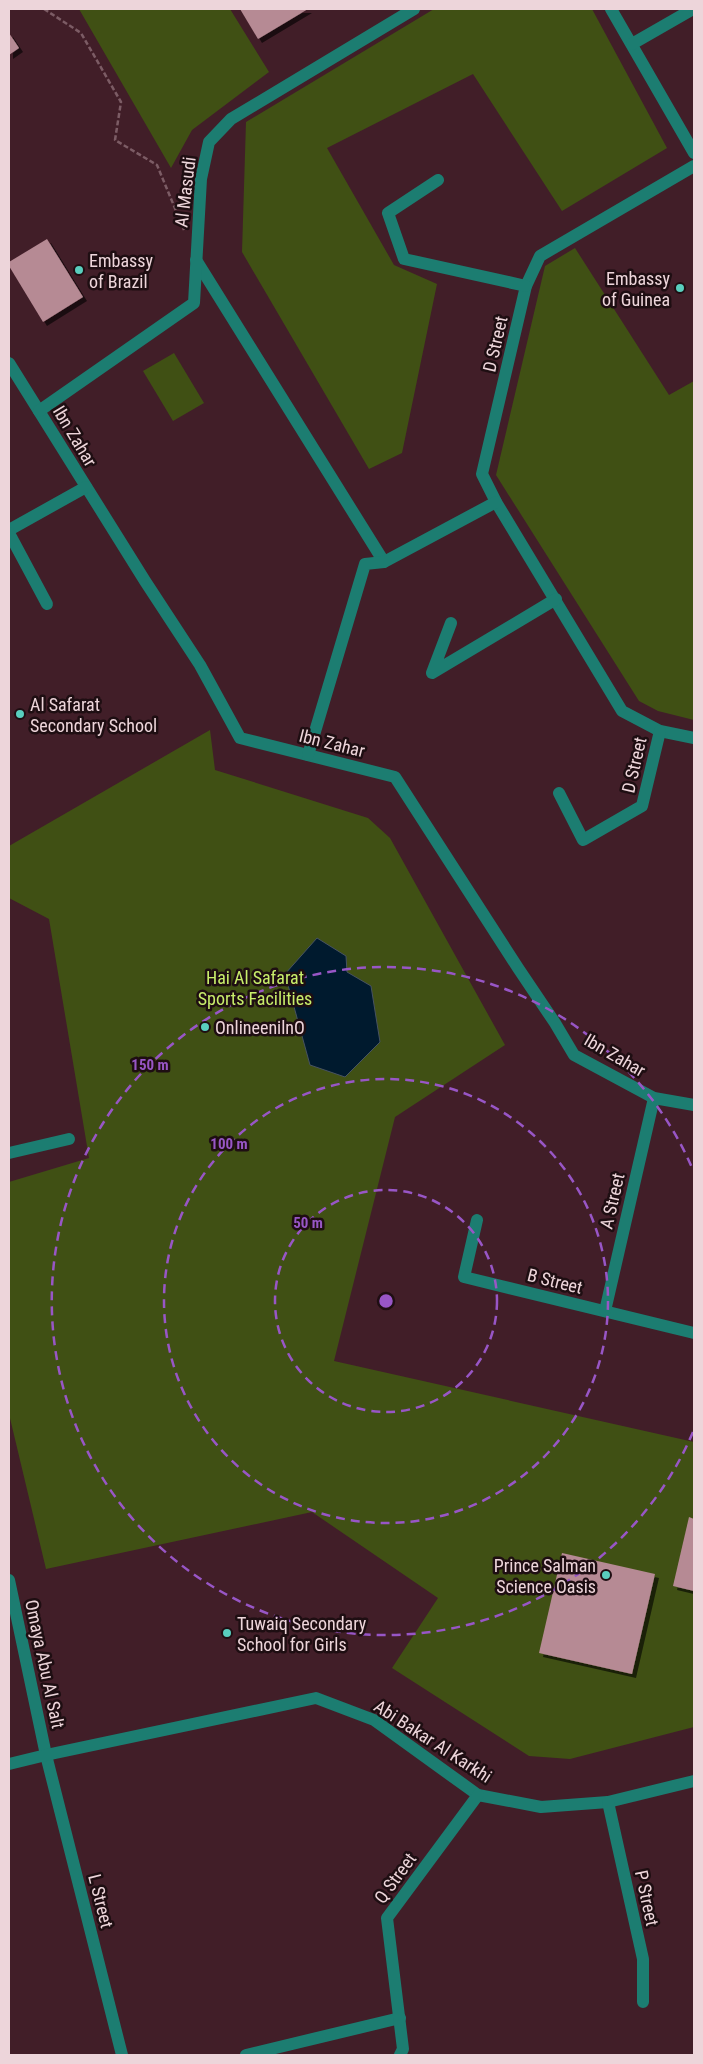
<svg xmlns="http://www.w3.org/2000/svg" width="703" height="2064" viewBox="0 0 703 2064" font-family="'Roboto Condensed',sans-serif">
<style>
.green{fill:#405014}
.water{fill:#001a2e;stroke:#475262}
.building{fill:#b68a94;filter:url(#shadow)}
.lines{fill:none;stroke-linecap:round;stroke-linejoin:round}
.path{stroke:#7c5c65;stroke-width:2.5;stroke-dasharray:5 2.5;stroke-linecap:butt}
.minor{stroke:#1c7d71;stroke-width:12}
.ring{fill:none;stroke:#9856c6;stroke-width:2.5;stroke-dasharray:9 6}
.poi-dot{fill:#59cebe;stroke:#1e0e12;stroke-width:2}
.labels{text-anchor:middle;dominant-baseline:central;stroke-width:5;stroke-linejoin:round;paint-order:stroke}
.street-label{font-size:18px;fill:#edd5da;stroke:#1e0e12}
.poi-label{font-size:18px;fill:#edd5da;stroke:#1e0e12;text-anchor:start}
.park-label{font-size:18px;fill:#c8ee6b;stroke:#1e0e12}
.centre{fill:#9856c6;stroke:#1e0e12;stroke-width:2.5}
.ring-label{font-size:15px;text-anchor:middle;font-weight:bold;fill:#9856c6;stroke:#1e0e12;stroke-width:5;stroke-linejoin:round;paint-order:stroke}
</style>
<defs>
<filter id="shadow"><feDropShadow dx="4" dy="4" stdDeviation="0" flood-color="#0009"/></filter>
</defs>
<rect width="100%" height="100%" fill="#411e28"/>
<!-- green -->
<g class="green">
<path d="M79,9H230L269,72L192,130L171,168Z"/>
<path d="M434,9H592L667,148L562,211L473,74L327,148L394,265L437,284L402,453L369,469L242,252L246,122Z"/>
<path d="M575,248L669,395L694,381V720L658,711L639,701L496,475L545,266Z"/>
<path d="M174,353L204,403L173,421L143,371Z"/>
<path d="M210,730L215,770L368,818L390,838L505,1045L395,1117L334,1361L694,1442V1727L570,1759L529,1756L392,1668L438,1598L312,1512L46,1569L9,1414V1182L89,1158L49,919L9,898V846Z"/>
</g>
<!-- water -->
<path class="water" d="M317,938L346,956L347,972L371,986L380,1042L345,1077L310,1065L285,974Z"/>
<!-- building -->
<g class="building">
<path d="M240,9H308L258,39Z"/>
<path d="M9,33L19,48L9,55Z"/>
<path d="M47,239L83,297L43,322L9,266V262Z"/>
<path d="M689,1517L694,1519V1591L673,1586Z"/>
<path d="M562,1553L655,1574L632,1674L539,1653Z"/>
</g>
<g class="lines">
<!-- path -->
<path class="path" d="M44,9L81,33L121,102L115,140L157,165L184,230"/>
<!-- minor -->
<g class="minor">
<path d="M611,9L694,153"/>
<path d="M632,44L693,9"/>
<path d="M694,166L540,256L526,286L482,474L496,502L622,711L660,731L694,738"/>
<path d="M438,180L388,213L404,259L526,286"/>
<path d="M196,260L384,562"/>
<path d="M9,363L145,581L200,665L240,738L395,777L518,968L555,1023L574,1055L654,1098L694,1105"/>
<path d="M39,411L194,303L201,179L209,142L231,119L414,9"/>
<path d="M9,530L86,487"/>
<path d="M9,533L47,604"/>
<path d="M451,623L432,673L556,599"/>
<path d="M308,755L365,564L384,562L496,502"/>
<path d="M559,793L583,840L642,806L660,731"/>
<path d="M9,1153L69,1139"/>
<path d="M477,1220L464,1277L694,1333"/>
<path d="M605,1311L654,1098"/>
<path d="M9,1580L46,1755L122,2055"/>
<path d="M9,1764L46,1755L316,1698L374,1720L478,1795L541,1807L608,1802L694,1781"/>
<path d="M608,1802L643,1959V2002"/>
<path d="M246,2055L400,2018"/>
<path d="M400,2055L403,2049L387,1918L478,1795"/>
</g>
</g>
<!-- distance rings -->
<g class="ring">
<circle cx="386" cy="1301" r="111"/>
<circle cx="386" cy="1301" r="222"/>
<path d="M693 1432A334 334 0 1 1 693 1170"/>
</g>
<!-- markers -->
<g class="poi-dot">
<circle cx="79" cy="270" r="5"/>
<circle cx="680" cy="288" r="5"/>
<circle cx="20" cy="714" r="5"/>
<circle cx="205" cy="1027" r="5"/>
<circle cx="606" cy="1575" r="5"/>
<circle cx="227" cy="1633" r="5"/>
</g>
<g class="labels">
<!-- street labels -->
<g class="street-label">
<text transform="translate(185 192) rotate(-83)">Al Masudi</text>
<text transform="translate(495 344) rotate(-77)">D Street</text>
<text transform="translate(75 436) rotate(59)">Ibn Zahar</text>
<text transform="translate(332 743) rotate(14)">Ibn Zahar</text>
<text transform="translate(634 765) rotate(-77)">D Street</text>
<text transform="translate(615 1055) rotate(30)">Ibn Zahar</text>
<text transform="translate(612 1201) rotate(-77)">A Street</text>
<text transform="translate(555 1281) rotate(14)">B Street</text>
<text transform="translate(45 1664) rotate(78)">Omaya Abu Al Salt</text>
<text transform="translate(433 1741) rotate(33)">Abi Bakar Al Karkhi</text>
<text transform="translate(395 1878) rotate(-54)">Q Street</text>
<text transform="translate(647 1898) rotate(78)">P Street</text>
<text transform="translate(101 1901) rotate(76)">L Street</text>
</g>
<!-- poi labels -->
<g class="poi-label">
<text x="89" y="260">Embassy<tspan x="89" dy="21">of Brazil</tspan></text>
<text x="670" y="278" text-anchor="end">Embassy<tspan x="670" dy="21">of Guinea</tspan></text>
<text x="30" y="704">Al Safarat<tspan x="30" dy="21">Secondary School</tspan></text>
<text x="215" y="1027">OnlineenilnO</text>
<text x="596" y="1565" text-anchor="end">Prince Salman<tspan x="596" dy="21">Science Oasis</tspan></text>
<text x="237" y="1623">Tuwaiq Secondary<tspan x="237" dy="21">School for Girls</tspan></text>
</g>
<!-- park labels -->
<g class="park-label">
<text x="255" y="977">Hai Al Safarat<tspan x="255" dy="21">Sports Facilities</tspan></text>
</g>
</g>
<circle cx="386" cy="1301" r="8" class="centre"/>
<g class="ring-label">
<text x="150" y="1070">150 m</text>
<text x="229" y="1149">100 m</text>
<text x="308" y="1228">50 m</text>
</g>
<!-- border -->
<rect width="703" height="2064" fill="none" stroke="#edd5da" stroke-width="20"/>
</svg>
